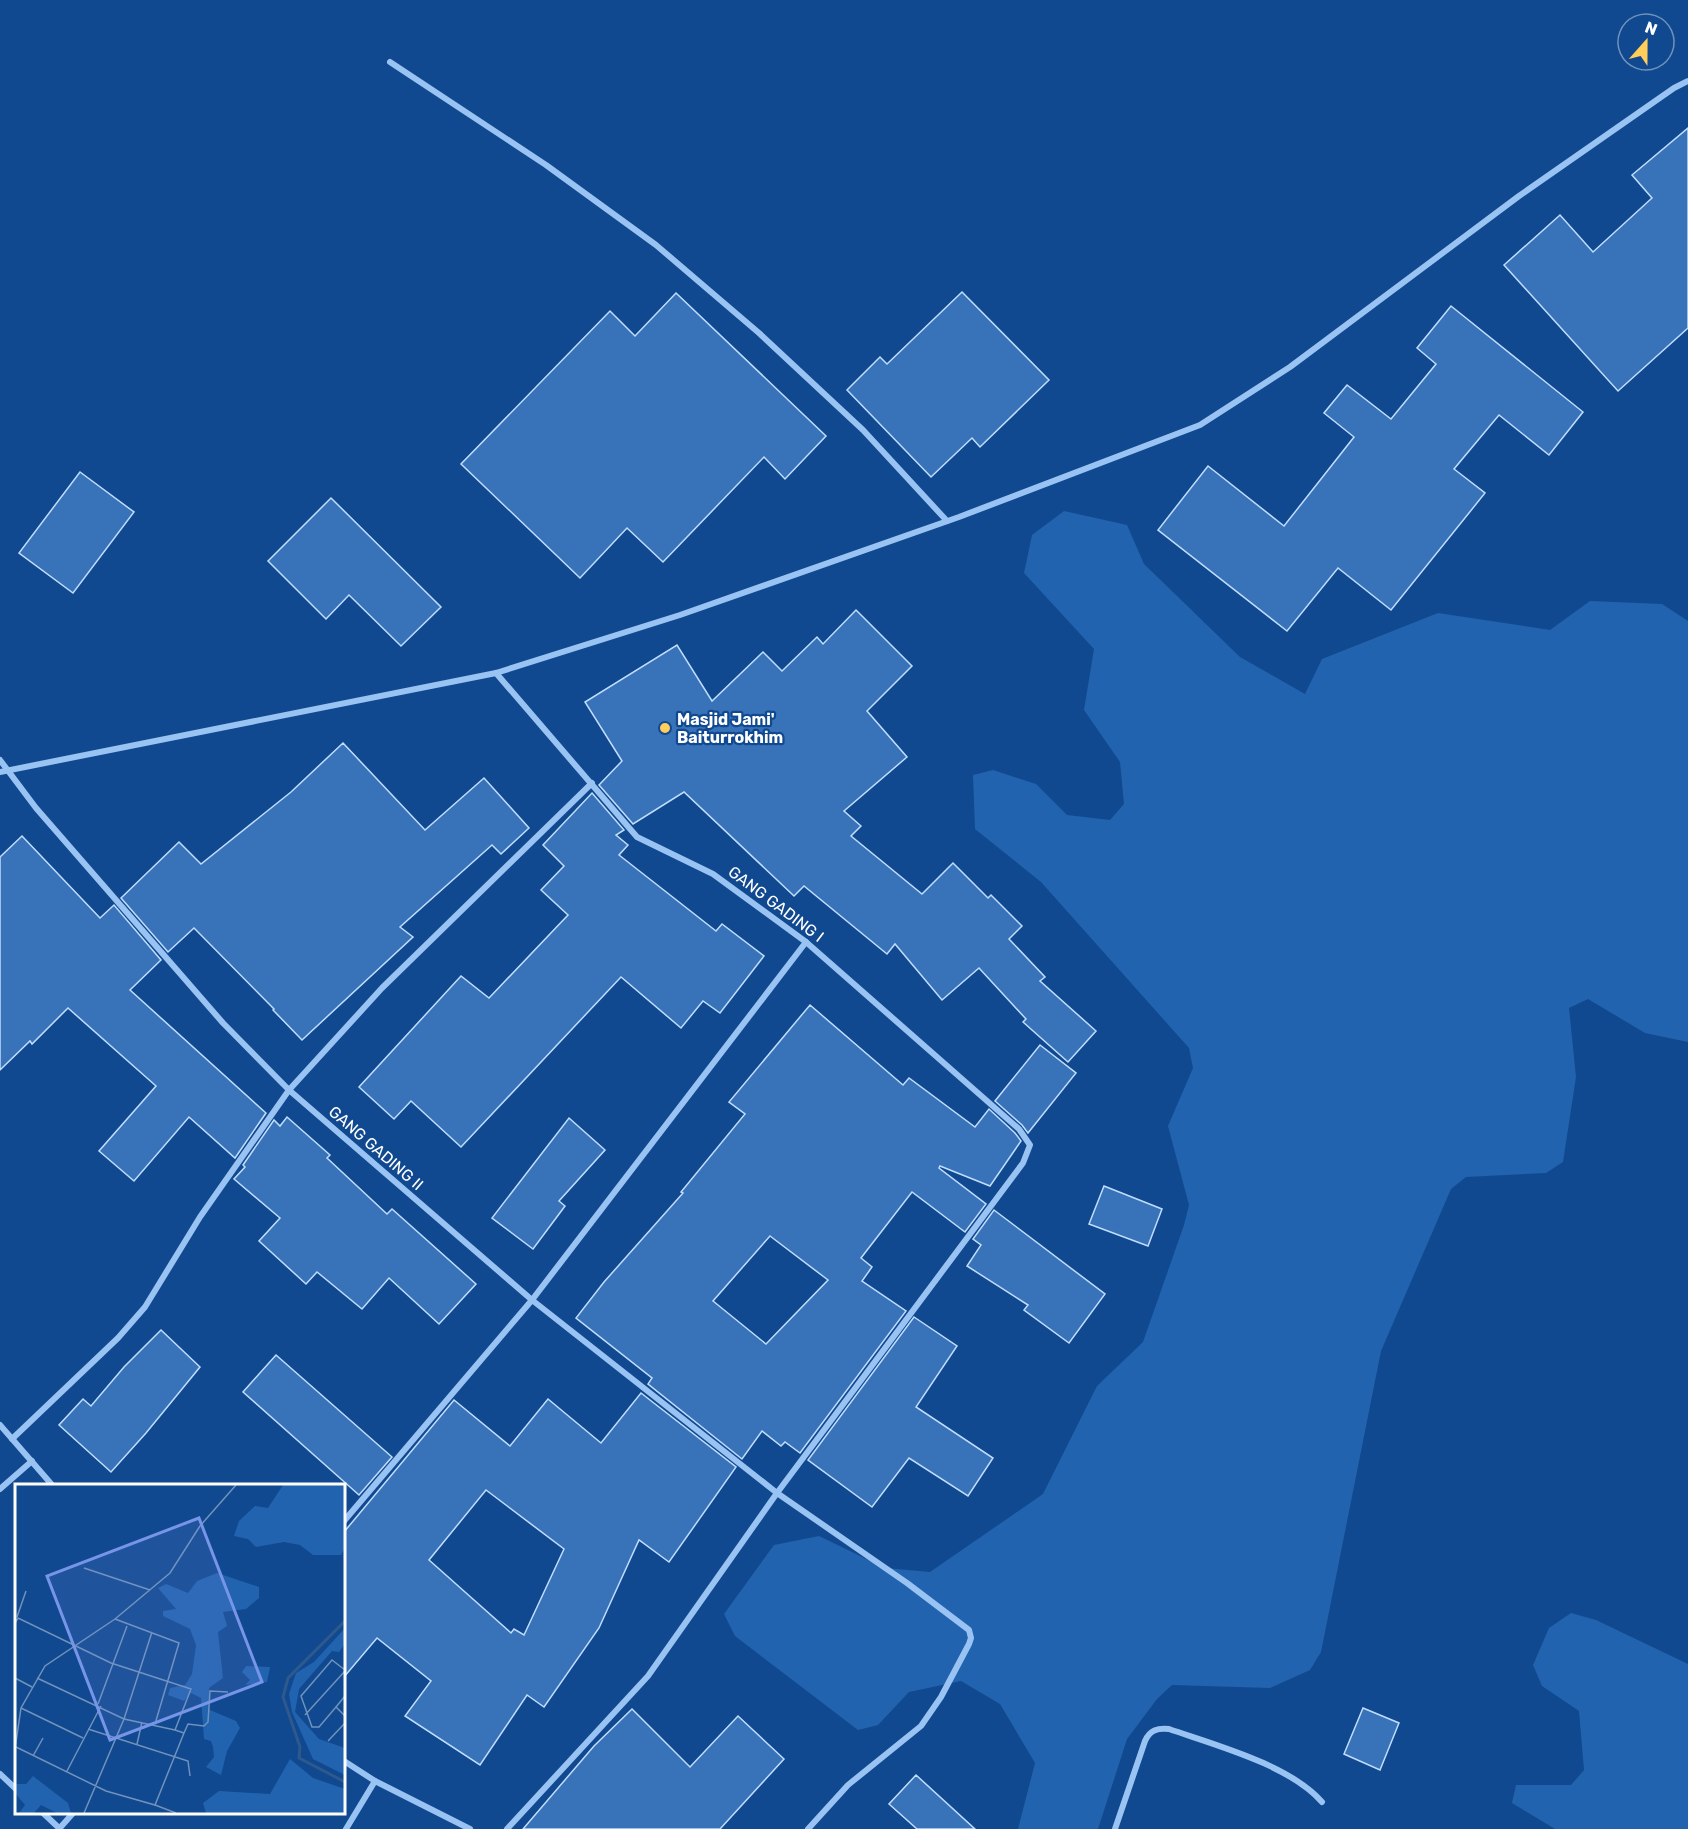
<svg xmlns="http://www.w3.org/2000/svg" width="1688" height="1829" viewBox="0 0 1688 1829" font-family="Rubik,sans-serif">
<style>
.green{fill:#2263af}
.building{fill:#3873b9;stroke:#c1ddfd;stroke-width:1.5;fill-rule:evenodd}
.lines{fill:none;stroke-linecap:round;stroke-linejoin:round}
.street{stroke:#99c3f3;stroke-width:6}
.poi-dot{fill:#ffce5b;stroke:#10498f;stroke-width:2}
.labels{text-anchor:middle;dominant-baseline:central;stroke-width:4.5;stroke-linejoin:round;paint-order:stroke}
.poi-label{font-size:16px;font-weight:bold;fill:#fff;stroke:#10498f;text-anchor:start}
.street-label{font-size:16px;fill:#fff;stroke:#10498f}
.inset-river{fill:none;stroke:#2e598d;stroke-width:3}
.inset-road{fill:none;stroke:#7092bc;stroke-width:1.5}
.view{fill:#7795e8;fill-opacity:0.15;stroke:#7795e8;stroke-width:3}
.inset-edge{fill:none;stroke:#fff;stroke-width:3}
</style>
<rect width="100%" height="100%" fill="#10498f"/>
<!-- green -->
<g class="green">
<path d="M1064,511L1127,525L1144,564L1240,657L1305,694L1322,659L1438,613L1550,630L1590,601L1662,604L1688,621V1042L1645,1033L1588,999L1569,1008L1576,1077L1563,1162L1546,1173L1466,1177L1451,1189L1381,1351L1321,1652L1310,1670L1270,1688L1172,1685L1157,1699L1127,1739L1098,1829H1018L1035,1763L1000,1704L961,1681L909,1692L878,1725L858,1730L735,1636L724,1614L774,1545L819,1536L885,1568L930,1572L1043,1494L1097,1386L1143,1342L1184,1225L1189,1205L1168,1126L1193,1068L1189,1048L1041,882L975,829L973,775L993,770L1036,784L1067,815L1110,820L1124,804L1120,762L1084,710L1094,649L1024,573L1032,535Z"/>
<path d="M1571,1613L1596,1620L1688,1664V1829H1555L1512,1803L1516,1785H1571L1584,1770L1579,1711L1542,1686L1533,1665L1549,1628Z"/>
</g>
<!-- building -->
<g class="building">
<path d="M1688,128V328L1618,391L1504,265L1560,215L1593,252L1652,198L1632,175Z"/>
<path d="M962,292L1049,380L980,447L972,438L931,477L847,390L880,357L887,364Z"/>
<path d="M676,293L826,436L785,479L764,457L663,562L627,528L580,578L461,464L610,311L635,336Z"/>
<path d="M1451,306L1583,412L1549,455L1499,415L1454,469L1485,493L1391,610L1338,568L1287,631L1158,530L1208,466L1284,526L1354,437L1324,413L1347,385L1391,419L1436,364L1417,348Z"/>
<path d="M80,472L134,512L73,593L19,553Z"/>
<path d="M331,498L441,607L401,646L349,595L326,619L268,561Z"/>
<path d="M856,610L912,666L867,711L907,757L844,811L861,826L851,836L922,894L953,863L988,898L991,895L1022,926L1009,939L1045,977L1040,981L1096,1031L1068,1062L1023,1022L1026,1019L979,968L942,1000L895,944L887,954L804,886L794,896L684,792L633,824L599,785L622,761L585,702L677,645L712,701L763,652L782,671L817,637L823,644Z"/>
<path d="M343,743L425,830L484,778L529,828L501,854L492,845L400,927L413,937L302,1040L273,1010L274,1009L194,928L168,952L121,898L179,842L201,864L291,792Z"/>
<path d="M592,793L624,830L616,835L628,845L619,855L716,931L722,924L764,956L720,1013L703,1001L681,1028L621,977L461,1147L411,1101L394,1119L359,1087L461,976L489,998L568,915L541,890L564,866L543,845Z"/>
<path d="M22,836L100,918L114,905L161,960L130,990L266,1113L235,1158L189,1117L134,1181L99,1151L156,1086L68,1008L32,1044L30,1041L0,1070V857Z"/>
<path d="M810,1005L903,1085L909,1078L975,1127L989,1109L1015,1133L1021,1141L990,1186L940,1166L939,1168L986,1204L965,1232L912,1192L861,1258L872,1267L862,1281L906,1311L800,1453L785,1442L781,1446L762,1431L742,1459L648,1384L652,1378L576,1318L604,1282L683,1193L681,1192L745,1114L729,1102ZM770,1236L828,1280L766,1344L713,1301Z"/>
<path d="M1040,1045L1076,1073L1028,1133L1022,1125L995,1101Z"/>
<path d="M287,1117L330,1155L327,1158L387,1214L392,1209L476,1284L439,1324L389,1278L362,1309L317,1272L306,1284L259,1241L280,1218L234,1179L245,1167L243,1165L274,1120L280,1126Z"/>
<path d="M569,1118L605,1150L559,1201L565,1206L533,1249L492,1218Z"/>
<path d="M1104,1186L1162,1209L1148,1246L1089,1224Z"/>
<path d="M994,1210L1105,1294L1069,1343L1024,1310L1028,1305L967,1266L981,1245L973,1239Z"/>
<path d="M914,1317L957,1346L916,1407L993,1458L968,1496L909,1458L872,1507L808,1460Z"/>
<path d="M161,1330L200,1367L146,1433L111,1472L59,1425L83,1399L91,1406L124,1367Z"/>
<path d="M276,1355L392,1457L359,1495L243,1392Z"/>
<path d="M641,1393L736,1467L669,1562L639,1540L599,1628L544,1707L527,1695L480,1765L405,1716L431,1681L377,1638L344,1677V1532L454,1400L510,1446L548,1399L601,1443ZM486,1490L564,1549L524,1635L514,1629L511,1633L429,1560Z"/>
<path d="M1363,1708L1399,1723L1380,1770L1344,1754Z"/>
<path d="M632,1709L690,1767L738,1716L784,1759L720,1829H523L594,1746Z"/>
<path d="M916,1775L975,1829H917L889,1804Z"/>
</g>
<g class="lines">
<!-- street -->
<g class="street">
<path d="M390,62L546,165L656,245L759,333L863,430L947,521"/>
<path d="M496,673L637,837L713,874L806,942L1019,1129L1030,1145L1023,1163L777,1493L648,1676L507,1829"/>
<path d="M0,760L36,808L223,1023L289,1090L532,1300L777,1493L907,1583L969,1630L971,1638L969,1644L941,1697L921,1726L848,1785L808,1829"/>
<path d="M0,772L496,673L680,615L959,517L1200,425L1290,367L1519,196L1674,88L1688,81"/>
<path d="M0,1425L53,1486"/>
<path d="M12,1439L118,1338L145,1307L200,1217L289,1090L382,988L592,783"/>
<path d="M0,1489L32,1461"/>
<path d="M344,1521L532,1300L806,942"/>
<path d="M344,1761L375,1781L470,1829"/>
<path d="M0,1774L16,1789"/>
<path d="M42,1812L60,1829"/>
<path d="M59,1829L74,1812"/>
<path d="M346,1829L375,1781"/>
<path d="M1115,1829L1145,1741C1150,1730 1157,1728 1169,1729C1215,1745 1290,1765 1322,1802"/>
</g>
</g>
<!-- markers -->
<circle class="poi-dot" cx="665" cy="728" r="6"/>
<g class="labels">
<!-- poi labels -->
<g class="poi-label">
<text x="677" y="719">Masjid Jami'<tspan x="677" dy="18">Baiturrokhim</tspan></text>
</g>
<!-- street labels -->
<g class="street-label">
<text transform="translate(776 904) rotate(37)">GANG GADING I</text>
<text transform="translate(376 1148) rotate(41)">GANG GADING II</text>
</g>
</g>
<!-- overview -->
<g transform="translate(15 1484)">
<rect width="330" height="330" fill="#10498f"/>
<path d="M268,1H330V64L326,71H298L285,61L269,58L241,63L233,55L219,52L224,37L240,22L253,24ZM202,89L244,103V114L231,125L208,128L212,142L203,148L208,194L194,204L195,226L221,237L225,244L212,267L206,291L191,283L199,273L198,263L196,257L189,255L186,214L176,209L169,217L153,211L155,204L170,201L177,190L181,161L175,145L148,132V127L161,125L143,104L151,100L173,109L182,97ZM330,144V160L324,168L317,167L284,205L280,228L304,255L330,264V291L298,275L277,228L274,210L281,189L299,178ZM231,182L255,183L252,198L230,201L235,196L227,188ZM275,275L298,294L330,305V329H191L188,319L204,307L255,310ZM18,292L53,319L56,329H42L26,321L19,329H4L10,321L0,309V300H11Z" fill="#2263af"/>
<path class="inset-river" d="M330,137L273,194L268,213L285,263L284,274L330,298"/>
<path class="inset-road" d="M69,84L135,106M2,133L11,107M100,135L164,159L140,240M0,139L3,134L96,179L176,205L160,246L169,249L140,321L91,307L1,263M0,194L17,203M22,194L109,235L160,246M330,212L321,223L330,232M83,220L112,142M321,223L304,243H297L286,212L317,176L330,186M6,224L68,254M290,231L330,187M73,245L173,277L175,292M169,249L173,240L189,242L193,238L195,207L213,208M313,257L330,239M122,260L127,238M0,265L6,224L30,182L100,135L155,89L185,42L221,1M18,272L28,254M52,287L86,222M140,321L161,329M69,329L109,235L137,148"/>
<path class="view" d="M184,34L247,198L95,256L32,92Z"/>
<rect width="330" height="330" class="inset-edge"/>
</g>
<!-- north arrow -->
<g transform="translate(1646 42) rotate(21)"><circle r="28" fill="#10498f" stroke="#7092bc" stroke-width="1.5"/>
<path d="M0-4.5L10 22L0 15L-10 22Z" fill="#ffce5b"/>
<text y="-9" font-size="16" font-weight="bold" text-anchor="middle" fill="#ffffff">N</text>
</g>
</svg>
